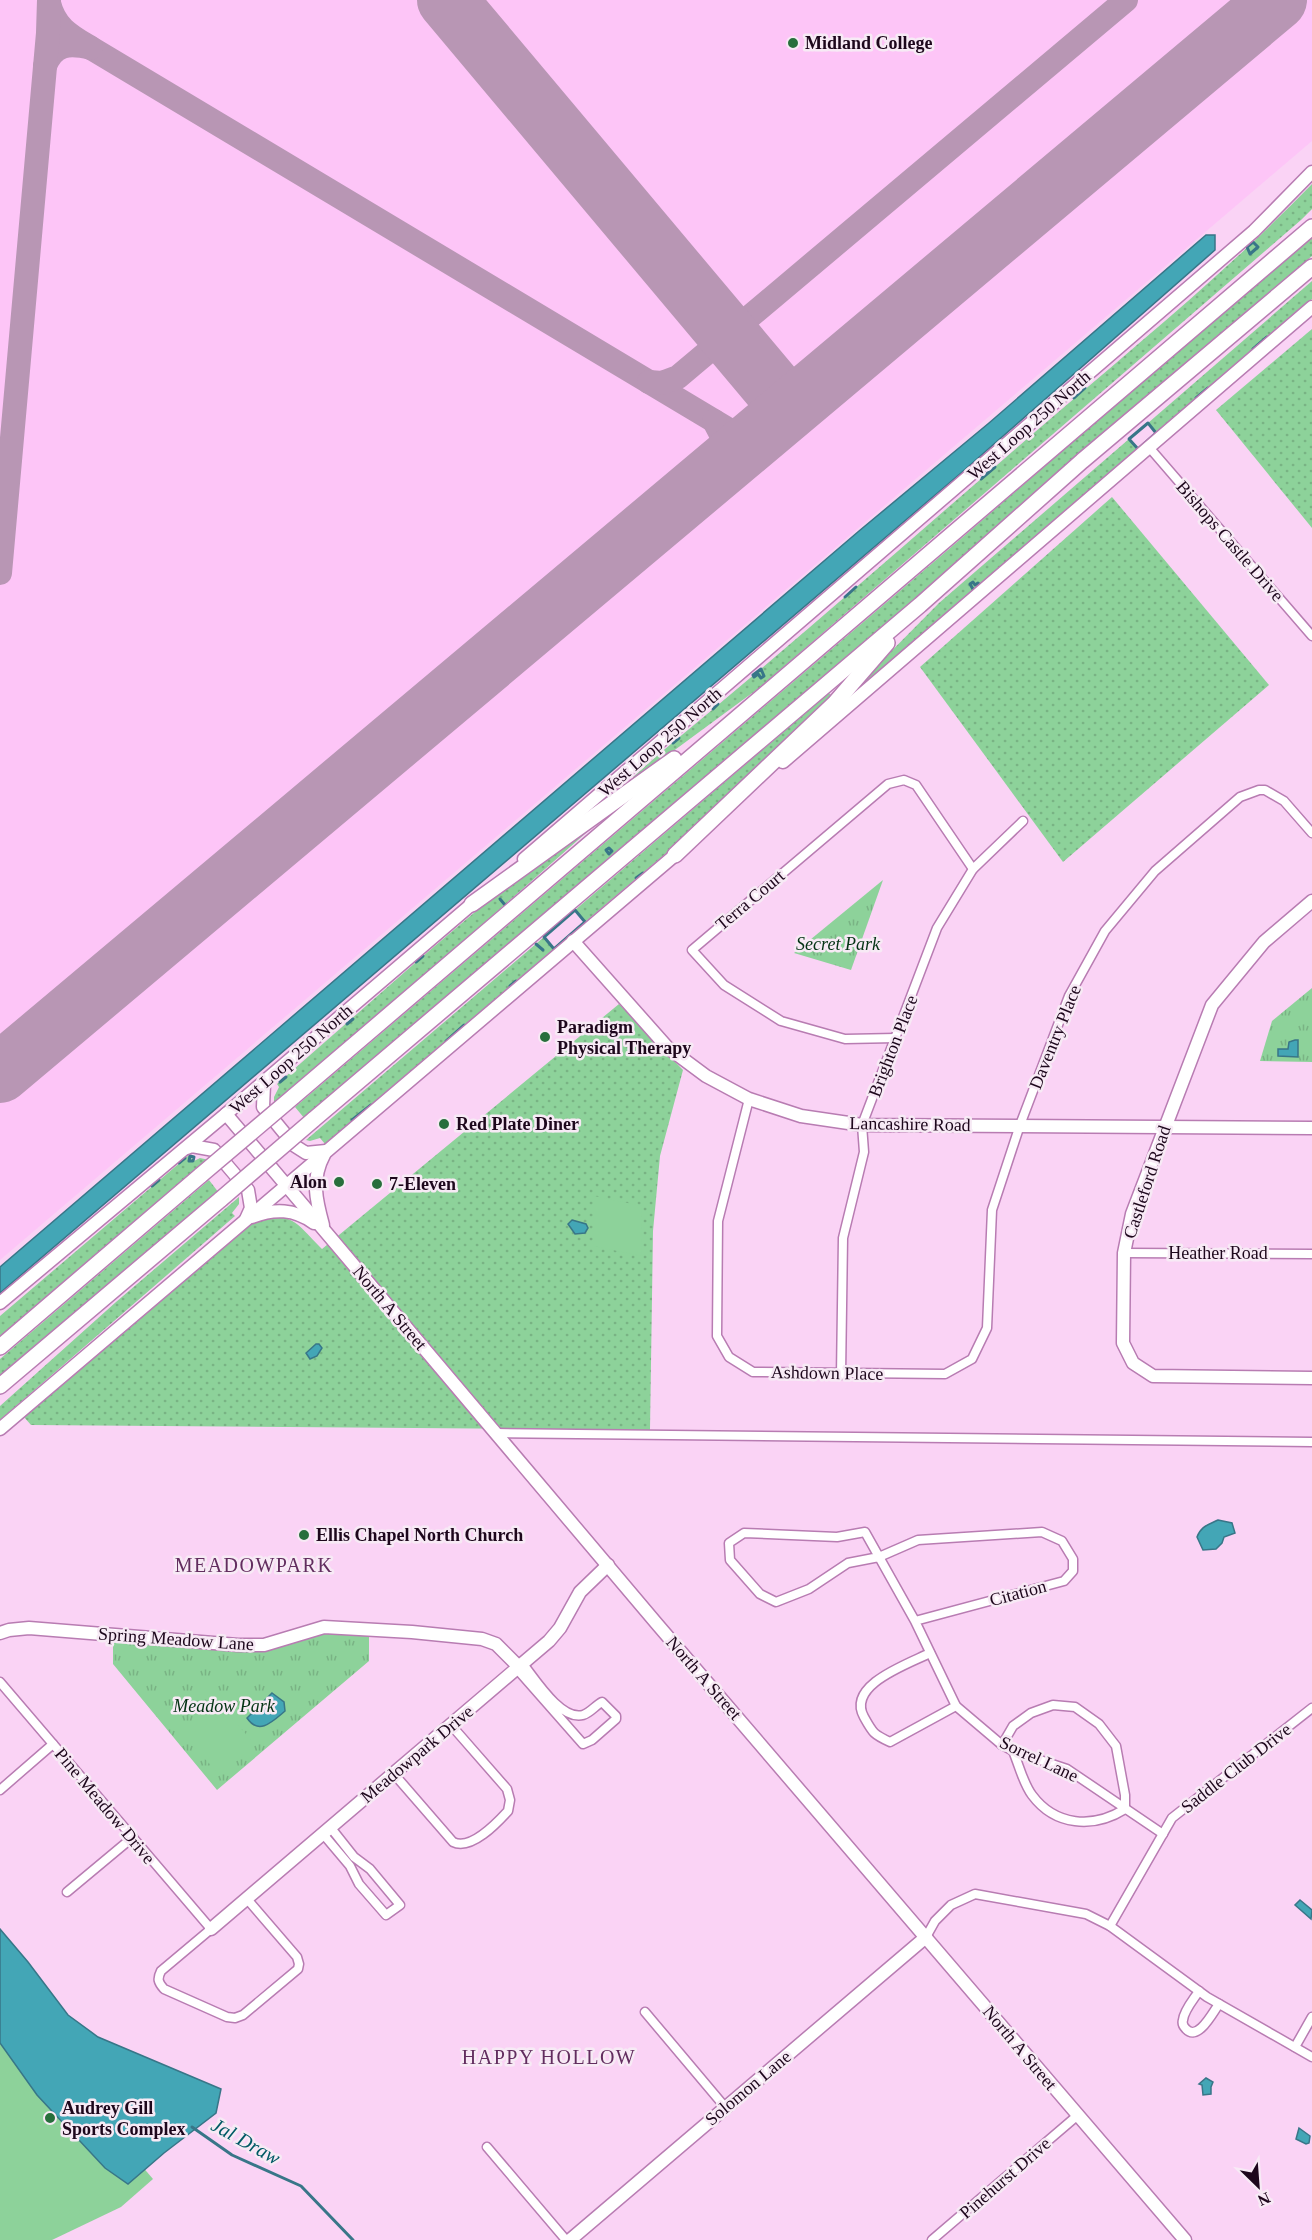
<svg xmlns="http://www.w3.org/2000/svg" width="1312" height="2240" viewBox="0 0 1312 2240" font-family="'Times New Roman',serif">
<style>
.built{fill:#fdc5f7}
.grass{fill:url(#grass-dots)}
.park{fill:url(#park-tufts)}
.pitch{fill:#8dd29a}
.water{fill:#43a6b6;stroke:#387688;stroke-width:1.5}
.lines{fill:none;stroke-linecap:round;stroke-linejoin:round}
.stream{stroke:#387688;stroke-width:3}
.taxiway{stroke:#b896b4;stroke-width:24}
.runway{stroke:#b896b4;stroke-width:60}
.street-casing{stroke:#b87cb2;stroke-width:11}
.secondary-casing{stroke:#b87cb2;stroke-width:15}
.highway-casing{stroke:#b87cb2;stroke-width:18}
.street{stroke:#fff;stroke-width:8}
.secondary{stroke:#fff;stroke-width:12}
.highway{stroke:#fff;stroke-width:15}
.highway-bridge-casing{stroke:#b87cb2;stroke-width:18;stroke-linecap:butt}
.highway-bridge{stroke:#fff;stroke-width:15}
.poi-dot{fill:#276f3c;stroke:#f7eaf5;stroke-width:2}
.labels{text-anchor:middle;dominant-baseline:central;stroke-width:5;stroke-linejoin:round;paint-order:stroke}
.poi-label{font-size:18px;font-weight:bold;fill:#1d071c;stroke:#f7eaf5;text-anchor:start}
.street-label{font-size:18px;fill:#1d071c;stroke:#f7eaf5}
.park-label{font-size:18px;font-style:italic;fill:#043314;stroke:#f7eaf5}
.neighbourhood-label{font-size:20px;letter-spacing:1.5px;fill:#622d5f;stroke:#f7eaf5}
.water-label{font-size:20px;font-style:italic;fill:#005a65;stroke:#f7eaf5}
</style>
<defs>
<pattern id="grass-dots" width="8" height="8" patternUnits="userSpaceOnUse" patternTransform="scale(1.5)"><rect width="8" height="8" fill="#8dd29a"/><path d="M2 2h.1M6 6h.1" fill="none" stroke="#79b384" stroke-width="1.8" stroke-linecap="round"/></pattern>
<pattern id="park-tufts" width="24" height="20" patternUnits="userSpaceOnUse" patternTransform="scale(1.5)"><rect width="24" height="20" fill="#8dd29a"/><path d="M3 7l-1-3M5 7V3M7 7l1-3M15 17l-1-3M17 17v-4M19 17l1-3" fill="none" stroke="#79b384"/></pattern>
</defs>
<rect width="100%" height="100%" fill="#fad3f5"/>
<!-- built -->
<path class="built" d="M0,0H1312V141L0,1260Z"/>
<!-- grass -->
<g class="grass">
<path d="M1312,184V209L1301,220L759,688L634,780L633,777L659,754C787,649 910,540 1035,432C1129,351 1226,273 1312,184Z"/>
<path d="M1312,235V256L827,676L305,1119L295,1107L949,549Z"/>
<path d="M1312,281V299L1156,433L1148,423Z"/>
<path d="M1312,329V528L1216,410Z"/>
<path d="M1129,439L1138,449L849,698L847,696L939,603Z"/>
<path d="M1112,497L1269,685L1063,862L920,667Z"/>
<path d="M829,693L833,697L710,816L585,922L575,910Z"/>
<path d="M595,825L381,1014L274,1104V1097L279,1087L277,1084L423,956L508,884Z"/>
<path d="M544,937L554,949L325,1144L320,1138L310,1141L306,1140Z"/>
<path d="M619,1004L683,1070L660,1156L653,1231L650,1430L31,1425L24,1417L254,1222C293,1209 297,1225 322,1249Z"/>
<path d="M189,1155L194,1161L200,1158L209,1160L0,1339V1316Z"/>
<path d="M209,1180L219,1193L0,1380V1359Z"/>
<path d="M239,1197V1204L232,1213L235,1216L0,1420V1406L116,1302Z"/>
</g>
<!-- park -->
<g class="park">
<path d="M883,880L851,970L794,953Z"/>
<path d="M1312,988V1062L1260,1061L1272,1021Z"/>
<path d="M324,1627L369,1636V1661L217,1790L113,1664V1635L259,1650Z"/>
</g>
<!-- pitch -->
<g class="pitch">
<path d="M594,1196L642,1206L641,1256L594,1246Z"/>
<path d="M221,1705L251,1740L216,1771L184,1736Z"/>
<path d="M0,2000L153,2179L121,2207L52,2240H0Z"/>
</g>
<!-- water -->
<g class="water">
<path d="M1206,235H1215V250L961,473L0,1293V1267L859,531L989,423Z"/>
<path d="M1295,1040H1298V1057L1278,1056V1049H1288L1289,1042Z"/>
<path d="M572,1220L586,1224L588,1228L585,1233L575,1234L568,1224Z"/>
<path d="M316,1344H319L322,1348L317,1356L310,1359L306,1353Z"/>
<path d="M1218,1520L1232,1523L1235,1533L1224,1537L1222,1543L1216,1549L1203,1550L1197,1537C1201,1526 1208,1525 1218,1520Z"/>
<path d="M272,1693L284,1702L285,1711C273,1721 259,1736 247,1718Z"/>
<path d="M1300,1900L1312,1910L1311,1919L1295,1905Z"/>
<path d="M0,1929L28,1962L68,2015L98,2037L221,2089L216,2113L164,2153L128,2184L105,2168L37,2095L0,2043Z"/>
<path d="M1206,2078L1213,2082L1211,2087V2094L1203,2095L1202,2085L1199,2084Z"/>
<path d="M1299,2128L1310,2136L1309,2143L1306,2144L1296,2139Z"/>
</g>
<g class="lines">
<!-- stream -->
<g class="stream">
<path d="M1253,242L1258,247L1250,254L1247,247Z"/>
<path d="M1253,349L1267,337"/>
<path d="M1074,398L1085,388"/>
<path d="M1196,398L1208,388"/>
<path d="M1148,423L1156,433L1138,449L1129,439Z"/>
<path d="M981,479L995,467"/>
<path d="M973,582L975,585L978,583L980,585L974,591L970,584Z"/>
<path d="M845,597L856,587"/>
<path d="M761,669L764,676L761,678L758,674L754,677L753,675Z"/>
<path d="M713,709L718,704"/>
<path d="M673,743L679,738"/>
<path d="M609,848L612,851L609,854L606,850Z"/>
<path d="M636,878L643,873"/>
<path d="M500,899L505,905"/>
<path d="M575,910L585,922L554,949L544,937Z"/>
<path d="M536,944L543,950"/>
<path d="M416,962L423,956"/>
<path d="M510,986L516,981"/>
<path d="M347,1024L353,1019"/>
<path d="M446,1041L464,1025"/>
<path d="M280,1082L286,1077"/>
<path d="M352,1120L371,1105"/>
<path d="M190,1156L194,1157L193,1161H189Z"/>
<path d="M179,1163L185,1158"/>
<path d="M152,1186L159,1180"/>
<path d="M192,2127L232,2155L301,2186L353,2240"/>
</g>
<!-- taxiway -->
<g class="taxiway">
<path d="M91,48L731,431L749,435L767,428"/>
<path d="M45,66C54,43 70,43 91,48C71,36 55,28 49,3"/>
<path d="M709,351L715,336L712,315"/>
<path d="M649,382L662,383L678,377L1126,0"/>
<path d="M714,421L726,444L721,467"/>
<path d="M768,428C778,416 780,402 772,387"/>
<path d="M0,573L48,33L49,0"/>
</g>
<!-- runway -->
<g class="runway">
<path d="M447,0L772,387"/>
<path d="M0,1073L1277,0"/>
</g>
<!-- street casing -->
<g class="street-casing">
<g id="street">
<path d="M1148,446L1312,636"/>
<path d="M896,1038L845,1039L781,1021L724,985L692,950L888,784L904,780L916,785L973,869"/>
<path d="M749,1099L718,1221L717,1336L729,1357L753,1372L945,1374L972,1359L987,1328L992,1210L1020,1125L1069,996L1105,931L1155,871L1240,797L1259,790H1265L1284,801L1312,833"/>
<path d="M1124,1253L1312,1254"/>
<path d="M841,1375L843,1238L864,1152L862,1125L937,928L973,869L1023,821"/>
<path d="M496,1433L1312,1442"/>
<path d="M915,1621L1064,1581L1073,1571V1559L1062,1541L1042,1532L918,1540L879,1557L848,1563L809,1589L776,1602L760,1594L730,1560L729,1543L744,1533L837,1537L865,1532L915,1621L956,1706L1002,1745L1013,1751L1067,1769L1163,1834"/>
<path d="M930,1653C908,1664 846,1685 864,1717C873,1733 873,1734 890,1742L956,1706"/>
<path d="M517,1669L583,1744L592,1740L616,1719V1716L602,1702C596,1705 590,1713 583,1715C561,1721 535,1679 523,1664"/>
<path d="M0,1682L211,1929L161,1971C157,1979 158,1982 164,1989L227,2017L235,2018L243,2015L298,1969L299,1964L297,1957L247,1899"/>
<path d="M1002,1745L1013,1726L1031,1713L1053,1705L1075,1707L1099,1724L1116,1746L1125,1795V1809"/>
<path d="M1013,1751C1019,1765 1023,1783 1032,1795C1055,1826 1093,1829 1125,1809"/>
<path d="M394,1774L453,1842C471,1851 497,1823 508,1811L510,1800L507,1789L451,1725"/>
<path d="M0,1790L53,1744"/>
<path d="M323,1834L350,1866L359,1884L386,1915L400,1905L370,1869L354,1857L331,1828"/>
<path d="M67,1892L133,1837"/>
<path d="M1110,1926L1172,1818L1312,1708"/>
<path d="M926,1937L935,1921L951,1905L975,1894L1086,1914L1110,1926L1207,1997L1312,2057"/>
<path d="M1199,1991C1194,1999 1184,2010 1183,2020C1182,2023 1183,2026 1186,2029C1198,2042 1213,2012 1219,2004"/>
<path d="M645,2012L725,2107"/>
<path d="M1295,2047L1312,2017"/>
<path d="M487,2147L566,2240"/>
<path d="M932,2240L1078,2115"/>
</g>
</g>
<!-- secondary casing -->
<g class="secondary-casing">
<g id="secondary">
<path d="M783,762L1312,307"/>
<path d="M524,859L1254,231L1312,172"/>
<path d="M1312,901L1264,942L1212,1005L1132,1214L1124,1253L1123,1343L1133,1363L1153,1376L1312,1378"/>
<path d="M573,941L667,1047L706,1076L749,1099L801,1116L862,1125L1312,1128"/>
<path d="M267,1080L264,1084L263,1107L295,1146L306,1153L326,1151"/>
<path d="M226,1114L657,1624L1185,2240"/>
<path d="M187,1148L192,1146L214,1150L248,1190L251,1208L246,1219"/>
<path d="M252,1217C275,1208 294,1209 314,1223"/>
<path d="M323,1225C316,1200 311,1179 324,1155"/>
<path d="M0,1303L226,1114L479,898"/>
<path d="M0,1429L681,850"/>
<path d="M0,1633L9,1630L29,1628L238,1645H264L324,1627L412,1632L482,1639L496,1644L519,1667"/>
<path d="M211,1929L549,1641L560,1628L580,1592L608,1565"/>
<path d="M570,2240L926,1937"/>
</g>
</g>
<!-- highway casing -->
<g class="highway-casing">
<g id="highway">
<path d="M675,855L835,703L887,643"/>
<path d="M472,904L674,759"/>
<path d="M293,1097L1312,227"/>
<path d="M313,1120L920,605L1082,461L1312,267"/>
<path d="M0,1347L201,1175"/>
<path d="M0,1386L221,1199"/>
</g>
</g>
<!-- street -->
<use href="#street" class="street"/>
<!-- secondary -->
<use href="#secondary" class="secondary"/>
<!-- highway -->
<use href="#highway" class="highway"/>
<!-- highway-bridge casing -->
<g class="highway-bridge-casing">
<g id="highway-bridge">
<path d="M201,1175L293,1097"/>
<path d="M221,1199L313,1120"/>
</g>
</g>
<!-- highway-bridge -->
<use href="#highway-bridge" class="highway-bridge"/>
</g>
<!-- markers -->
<g class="poi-dot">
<circle cx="793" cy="43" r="6"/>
<circle cx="545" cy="1037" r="6"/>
<circle cx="444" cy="1124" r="6"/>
<circle cx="339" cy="1182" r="6"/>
<circle cx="377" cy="1184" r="6"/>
<circle cx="304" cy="1535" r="6"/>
<circle cx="50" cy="2118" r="6"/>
</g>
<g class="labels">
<!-- poi labels -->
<g class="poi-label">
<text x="805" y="43">Midland College</text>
<text x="557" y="1027">Paradigm<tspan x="557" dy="21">Physical Therapy</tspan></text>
<text x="456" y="1124">Red Plate Diner</text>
<text x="327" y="1182" text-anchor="end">Alon</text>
<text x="389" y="1184">7-Eleven</text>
<text x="316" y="1535">Ellis Chapel North Church</text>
<text x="62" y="2108">Audrey Gill<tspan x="62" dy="21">Sports Complex</tspan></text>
</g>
<!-- street labels -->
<g class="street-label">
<text transform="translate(1029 425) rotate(-41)">West Loop 250 North</text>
<text transform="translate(1230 541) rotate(49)">Bishops Castle Drive</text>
<text transform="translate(660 742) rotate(-41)">West Loop 250 North</text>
<text transform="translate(750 900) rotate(-40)">Terra Court</text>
<text transform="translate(1055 1037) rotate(-68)">Daventry Place</text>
<text transform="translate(893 1046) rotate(-69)">Brighton Place</text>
<text transform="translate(291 1059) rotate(-41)">West Loop 250 North</text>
<text transform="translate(910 1124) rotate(1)">Lancashire Road</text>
<text transform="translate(1147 1182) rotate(-72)">Castleford Road</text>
<text x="1218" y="1253">Heather Road</text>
<text transform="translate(390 1308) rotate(50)">North A Street</text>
<text transform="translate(827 1373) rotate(1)">Ashdown Place</text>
<text transform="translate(1018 1593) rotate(-15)">Citation</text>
<text transform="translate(176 1639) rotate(4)">Spring Meadow Lane</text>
<text transform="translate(704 1678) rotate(49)">North A Street</text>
<text transform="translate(417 1754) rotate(-40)">Meadowpark Drive</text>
<text transform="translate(1039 1759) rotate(25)">Sorrel Lane</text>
<text transform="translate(1236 1768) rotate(-38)">Saddle Club Drive</text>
<text transform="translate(105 1806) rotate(50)">Pine Meadow Drive</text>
<text transform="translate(1020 2048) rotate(50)">North A Street</text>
<text transform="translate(748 2088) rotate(-40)">Solomon Lane</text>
<text transform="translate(1005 2178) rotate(-41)">Pinehurst Drive</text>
</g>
<!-- park labels -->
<g class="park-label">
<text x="838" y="944">Secret Park</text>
<text x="224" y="1706">Meadow Park</text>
</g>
<!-- neighbourhood labels -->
<g class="neighbourhood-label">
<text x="254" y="1565">MEADOWPARK</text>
<text x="549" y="2057">HAPPY HOLLOW</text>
</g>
<!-- water labels -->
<g class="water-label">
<text transform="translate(246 2141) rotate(29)">Jal Draw</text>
</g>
</g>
<!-- north arrow -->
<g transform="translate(1258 2186) rotate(155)" stroke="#f7eaf5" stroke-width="4.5" paint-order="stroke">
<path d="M0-4.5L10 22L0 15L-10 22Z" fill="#1d071c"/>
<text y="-9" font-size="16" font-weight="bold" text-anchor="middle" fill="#1d071c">N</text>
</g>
</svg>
